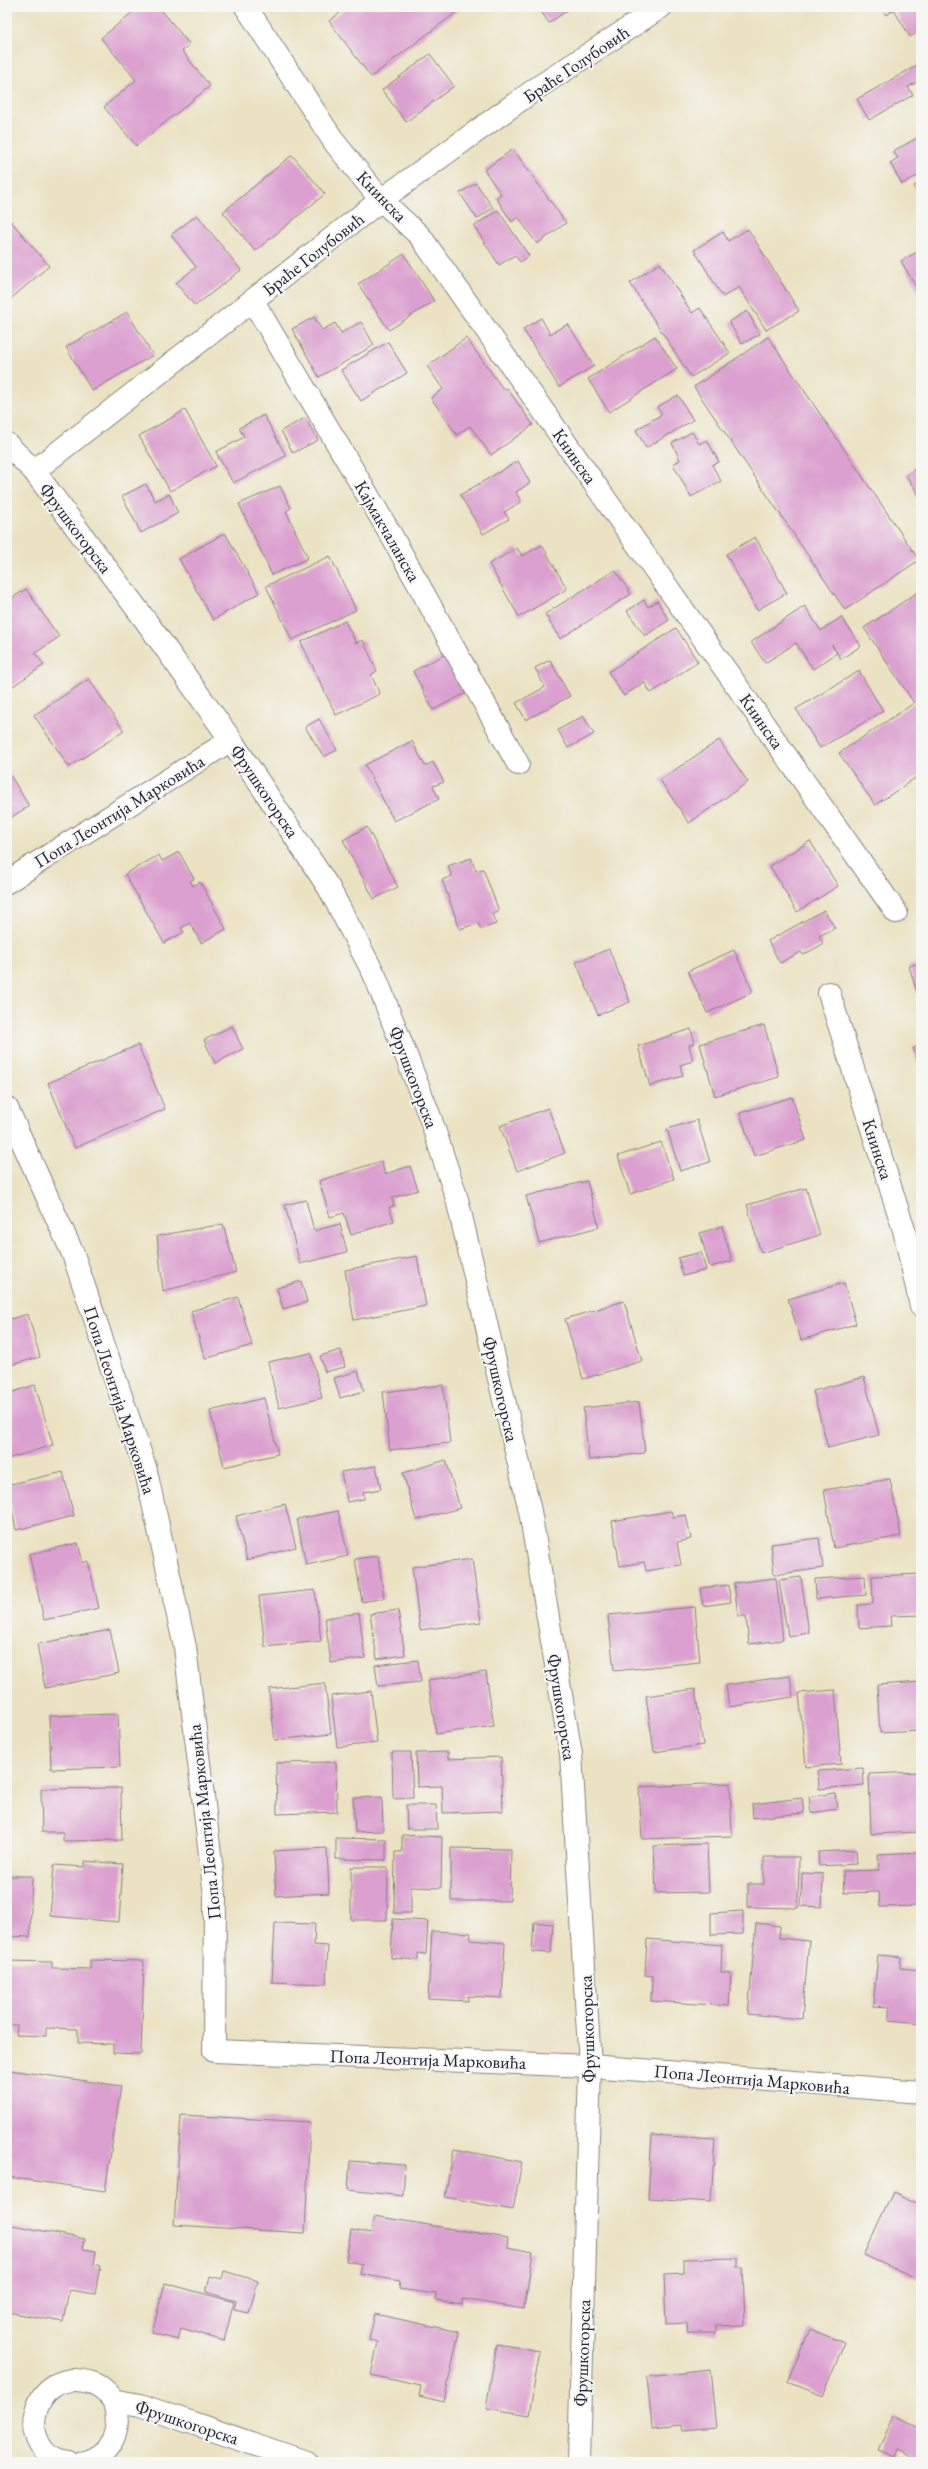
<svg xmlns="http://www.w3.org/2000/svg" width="928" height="2469" viewBox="0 0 928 2469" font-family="'EB Garamond',serif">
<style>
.building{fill:#dba0cf}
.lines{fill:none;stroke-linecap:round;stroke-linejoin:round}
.minor-casing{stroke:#86827f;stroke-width:24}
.minor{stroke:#fff;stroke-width:22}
.labels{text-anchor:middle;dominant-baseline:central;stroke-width:4;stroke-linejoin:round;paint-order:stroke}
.street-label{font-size:18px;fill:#22223b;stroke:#f6f6f2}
</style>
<rect width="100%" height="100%" fill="#f6f6f2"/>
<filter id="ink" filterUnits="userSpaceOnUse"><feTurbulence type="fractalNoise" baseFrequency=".025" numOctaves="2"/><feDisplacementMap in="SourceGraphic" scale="8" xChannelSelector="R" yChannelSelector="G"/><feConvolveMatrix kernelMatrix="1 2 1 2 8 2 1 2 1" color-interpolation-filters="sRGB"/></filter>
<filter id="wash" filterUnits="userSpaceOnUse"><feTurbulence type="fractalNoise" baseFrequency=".012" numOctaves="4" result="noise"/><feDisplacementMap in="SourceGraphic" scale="16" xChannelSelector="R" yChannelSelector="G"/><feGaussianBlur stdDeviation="0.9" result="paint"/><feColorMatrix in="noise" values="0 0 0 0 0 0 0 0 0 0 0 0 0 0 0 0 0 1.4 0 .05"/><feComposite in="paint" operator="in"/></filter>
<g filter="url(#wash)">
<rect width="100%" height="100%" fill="#ebe2c3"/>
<g id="blocks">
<!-- building -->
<g class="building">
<path d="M139,7H159L190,45L182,51L210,86L136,146L104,107L136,80L101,38Z"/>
<path d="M348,7H463L371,77L329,21Z"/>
<path d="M538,7H572L549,23Z"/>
<path d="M881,7H921V31L910,37L894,10L886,15Z"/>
<path d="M430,54L454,86L406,122L382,90Z"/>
<path d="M921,63V85L919,81L908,87L913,95L869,120L857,99Z"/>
<path d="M921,136V174L902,184L890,163L898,158L893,151Z"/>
<path d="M7,137L12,143L7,148Z"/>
<path d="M513,149L566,223L537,244L518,217L512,222L496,198L501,194L484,170Z"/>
<path d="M292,155L325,194L255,251L223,212Z"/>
<path d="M921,182V198L914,186Z"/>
<path d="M476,183L493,208L477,219L460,193Z"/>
<path d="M498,210L529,256L520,262L515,255L499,265L474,226Z"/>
<path d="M197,215L241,270L195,306L176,283L196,267L171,235Z"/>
<path d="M9,219L49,266L7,302V221Z"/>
<path d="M748,229L799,311L766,330L739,287L723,297L694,250L723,232L728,241Z"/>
<path d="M921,250V293L920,294L901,261Z"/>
<path d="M404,254L434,301L389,330L358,284Z"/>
<path d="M660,263L692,313L700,308L730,353L691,377L630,283Z"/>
<path d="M747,311L760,334L742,344L729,322Z"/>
<path d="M127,312L153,355L92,391L66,347Z"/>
<path d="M314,317L322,330L335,323L341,333L361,322L374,345L319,377L292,329Z"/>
<path d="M541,318L550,334L568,324L594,366L559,387L523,329Z"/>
<path d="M655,336L677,369L609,412L588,379Z"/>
<path d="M768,337L919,560L845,610L694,387Z"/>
<path d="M466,338L504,390L507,388L533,425L491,455L470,426L457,435L431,398L443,389L427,366Z"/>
<path d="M388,342L407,373L361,401L341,370Z"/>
<path d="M678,395L693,420L646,448L636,430L662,414L657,407Z"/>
<path d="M185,410L216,466L170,491L139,436Z"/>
<path d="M264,415L286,456L233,483L216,452L244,437L239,428Z"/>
<path d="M305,418L318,440L293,453L281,431Z"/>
<path d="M692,432L699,444L707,440L719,462L712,465L721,481L691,497L673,464L680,460L672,443Z"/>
<path d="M518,461L530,483L516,492L521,502L504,512L509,519L483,534L460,495Z"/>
<path d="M921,465V499L906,475Z"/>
<path d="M146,484L155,501L169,494L178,513L141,533L122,496Z"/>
<path d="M280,486L291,508L286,511L308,558L272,575L239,504Z"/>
<path d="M225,533L259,593L213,620L179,559Z"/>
<path d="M755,537L787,593L757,610L726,554Z"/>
<path d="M542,545L567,589L519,617L489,564L517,548L522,556Z"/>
<path d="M330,556L356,610L292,640L266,586Z"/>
<path d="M615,570L631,594L560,639L545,614Z"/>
<path d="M26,589L59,637L35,653L44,665L13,686L7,678V601Z"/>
<path d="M921,590V774L875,805L839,753L914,703L864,628Z"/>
<path d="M644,600L648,607L657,601L669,620L645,636L627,611Z"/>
<path d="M805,606L821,631L841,617L861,646L841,659L832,645L837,653L813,669L796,643L765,663L751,642Z"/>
<path d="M345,621L356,643L363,640L377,671L371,675L380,694L336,715L301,642Z"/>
<path d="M676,628L698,662L651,693L644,682L624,696L608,672Z"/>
<path d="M446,654L466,693L433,710L413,671Z"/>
<path d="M550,660L570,696L526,720L516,703L545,687L535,668Z"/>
<path d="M859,671L883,711L820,748L796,709Z"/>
<path d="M89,679L124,731L69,767L34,715Z"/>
<path d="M583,716L594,734L568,748L558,730Z"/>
<path d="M319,719L337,750L324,757L305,727Z"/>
<path d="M719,740L748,782L689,823L660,780Z"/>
<path d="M412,741L425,766L433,762L444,782L433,786L439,799L394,821L365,765Z"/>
<path d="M7,770L29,806L7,820Z"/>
<path d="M367,827L398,887L374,899L343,840Z"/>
<path d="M810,841L838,886L797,912L770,866Z"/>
<path d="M179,852L194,879L190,881L193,886L200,882L226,929L201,943L190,923L181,928L184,932L164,943L125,874L159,855L162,861Z"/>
<path d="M471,858L476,871L483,869L499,911L492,914L496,924L481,929L478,923L460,929L442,880L452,876L448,866Z"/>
<path d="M824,910L835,928L819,936L823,944L803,955L801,952L780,963L768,941Z"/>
<path d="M609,949L630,1002L598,1015L576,962Z"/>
<path d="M734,950L753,992L707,1013L688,971Z"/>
<path d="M921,963V1006L909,966Z"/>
<path d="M764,1025L779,1077L715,1096L700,1044Z"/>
<path d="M232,1026L243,1049L215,1063L204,1040Z"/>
<path d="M691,1029L695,1043L689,1045L693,1061L680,1065L683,1076L650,1086L638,1046Z"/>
<path d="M138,1045L165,1109L75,1148L48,1083Z"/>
<path d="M921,1045V1070L913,1048Z"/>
<path d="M792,1097L806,1140L754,1156L740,1113Z"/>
<path d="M548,1108L565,1153L517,1171L500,1126Z"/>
<path d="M697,1120L710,1162L680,1171L667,1129Z"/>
<path d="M661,1142L674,1179L630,1194L618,1156Z"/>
<path d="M381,1161L385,1174L410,1166L418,1190L392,1198L394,1206L389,1207L394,1221L351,1235L344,1213L330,1217L319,1181Z"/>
<path d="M587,1181L599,1227L539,1243L526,1196Z"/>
<path d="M806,1188L820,1235L761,1253L747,1205Z"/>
<path d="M306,1200L314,1231L340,1224L347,1252L300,1264L285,1205Z"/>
<path d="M223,1224L236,1272L163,1291L157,1236Z"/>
<path d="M722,1226L732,1261L710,1267L700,1233Z"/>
<path d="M701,1252L706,1270L683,1276L678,1258Z"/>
<path d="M417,1256L426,1306L354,1320L345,1270Z"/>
<path d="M301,1281L307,1302L283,1309L277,1288Z"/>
<path d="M844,1283L856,1324L801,1340L788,1299Z"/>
<path d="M238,1297L252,1345L205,1359L191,1311Z"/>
<path d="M624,1301L642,1361L583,1379L565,1319Z"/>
<path d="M28,1314L40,1357L7,1366V1320Z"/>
<path d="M341,1350L345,1367L325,1372L320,1356Z"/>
<path d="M311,1353L322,1398L279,1408L268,1362Z"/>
<path d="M358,1371L364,1391L340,1398L334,1378Z"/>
<path d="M864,1377L879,1435L828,1448L813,1391Z"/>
<path d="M35,1385L53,1445L7,1459V1394Z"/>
<path d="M443,1385L450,1443L390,1450L383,1392Z"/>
<path d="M264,1398L278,1454L224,1467L210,1411Z"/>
<path d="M639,1402L645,1453L589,1460L583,1408Z"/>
<path d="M446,1460L460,1508L416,1520L403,1473Z"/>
<path d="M376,1466L381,1489L363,1492L364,1499L347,1502L341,1472Z"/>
<path d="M63,1472L74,1516L16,1530L7,1485Z"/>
<path d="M890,1479L901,1536L834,1548L824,1490Z"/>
<path d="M285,1504L296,1547L247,1560L236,1516Z"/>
<path d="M338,1511L348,1556L306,1565L297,1519Z"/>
<path d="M671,1511L673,1517L686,1515L691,1539L677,1542L681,1565L646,1571L644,1562L620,1566L612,1521Z"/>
<path d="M819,1538L823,1568L774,1575L771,1544Z"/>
<path d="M78,1543L83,1563L88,1561L99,1608L44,1620L29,1554Z"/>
<path d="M378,1556L384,1598L362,1602L355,1559Z"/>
<path d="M472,1559L481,1622L420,1630L412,1567Z"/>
<path d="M921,1574V1615L890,1616L891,1626L859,1628L858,1605L873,1604L872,1576Z"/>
<path d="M865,1576L866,1595L816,1599L815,1579Z"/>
<path d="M801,1577L809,1633L788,1636L779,1580Z"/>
<path d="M776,1578L783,1640L749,1644L746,1616H738L734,1583Z"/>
<path d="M728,1585L731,1602L703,1606L700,1588Z"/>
<path d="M315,1590L321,1641L265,1647L259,1596Z"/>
<path d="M695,1607L700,1662L614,1671L608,1615Z"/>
<path d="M398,1610L405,1655L377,1659L370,1614Z"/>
<path d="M359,1613L365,1658L331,1663L325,1618Z"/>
<path d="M110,1630L119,1673L45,1688L37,1644Z"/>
<path d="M418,1660L421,1682L378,1686L375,1665Z"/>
<path d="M486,1672L494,1726L436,1734L428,1680Z"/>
<path d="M790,1676L793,1697L729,1707L726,1685Z"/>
<path d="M921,1682V1731L880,1733L877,1685Z"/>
<path d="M325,1683L331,1734L275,1740L269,1689Z"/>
<path d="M695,1689L703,1745L654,1752L646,1696Z"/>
<path d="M835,1690L841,1764L806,1767L799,1693Z"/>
<path d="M371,1691L377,1743L337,1747L331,1696Z"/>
<path d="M118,1714L120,1767L51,1769L49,1716Z"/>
<path d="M392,1752H411L413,1798L393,1799Z"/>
<path d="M448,1752V1759L501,1757L503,1811L443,1813L442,1786L417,1787L416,1753Z"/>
<path d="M336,1762L337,1812L277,1814L276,1763Z"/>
<path d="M863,1768L864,1785L819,1789L818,1771Z"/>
<path d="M921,1772V1832L871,1834L869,1774Z"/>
<path d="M730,1783L732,1836L642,1839L639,1787Z"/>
<path d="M121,1788L122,1840L63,1841V1832H42L41,1789Z"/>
<path d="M835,1793L837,1809L811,1813L809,1797Z"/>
<path d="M382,1797L383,1831L355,1832L353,1798Z"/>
<path d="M802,1798L804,1813L753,1818L752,1804Z"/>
<path d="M406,1805H436L437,1829H407Z"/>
<path d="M402,1835L442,1837L441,1888L411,1887V1913H394L395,1852H402Z"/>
<path d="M336,1838L386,1839V1860L336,1859Z"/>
<path d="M707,1844L709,1892L656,1893L654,1846Z"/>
<path d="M327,1848L329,1893L276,1896L274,1851Z"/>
<path d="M451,1848L511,1849L510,1901H451Z"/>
<path d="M856,1850L857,1864L819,1866L818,1852Z"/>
<path d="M921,1852V1906L880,1907L879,1892L844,1893L843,1871L879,1870L878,1854Z"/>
<path d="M764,1857H799L798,1908L748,1907V1884H764Z"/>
<path d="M85,1861L123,1864L119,1922L50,1916L54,1865L85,1867Z"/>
<path d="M351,1867H388L387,1920H351Z"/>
<path d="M802,1873L823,1874L822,1907L801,1906Z"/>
<path d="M7,1876H32L30,1937L7,1936Z"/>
<path d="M743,1911V1934L711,1935V1913Z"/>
<path d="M393,1919L428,1921L426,1954L418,1953V1960L391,1958Z"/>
<path d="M534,1922L553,1924L551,1953L532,1952Z"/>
<path d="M275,1923L315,1924L314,1945L328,1946L326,1984L272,1982Z"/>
<path d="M756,1923L780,1926L779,1938L809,1941L802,2019L748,2014Z"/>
<path d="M432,1931L471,1933L470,1940L505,1943L502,1998L468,1996V2001L428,1999Z"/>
<path d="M647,1939L722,1945L721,1972L731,1973L729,2006L651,2001L652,1976L645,1975Z"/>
<path d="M878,1955L901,1957L900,1968L921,1970V2023L889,2020V2007L873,2006Z"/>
<path d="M90,1960L144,1961L141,2054L113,2053V2044L78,2043V2029L46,2028V2036L16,2035L17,2025H7V1961L52,1962V1968L90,1969Z"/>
<path d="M10,2070L121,2086L105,2191L7,2177V2087Z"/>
<path d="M181,2115L310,2122L305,2233L174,2225Z"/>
<path d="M652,2135L715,2139L711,2202L648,2198Z"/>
<path d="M454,2149L522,2162L513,2210L445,2197Z"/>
<path d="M350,2161L405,2165L403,2196L348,2190Z"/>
<path d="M893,2192L921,2205V2270L917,2279L864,2255Z"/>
<path d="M374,2216L508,2238L507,2247L533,2252L524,2309L462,2299V2304L435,2300L436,2294L399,2289L400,2281L360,2274L362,2264L346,2261L351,2230L371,2233Z"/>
<path d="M7,2224L85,2239L83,2249L96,2251L94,2264L100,2266L95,2294L69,2290L63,2322L7,2312Z"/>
<path d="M738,2258V2268H743L745,2325L716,2326V2333H687L686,2323L666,2324L664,2274L684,2273V2259Z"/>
<path d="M224,2271L258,2281L249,2313L234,2310L236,2301L206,2292L210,2276L222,2279Z"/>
<path d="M165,2283L234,2302L224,2341L181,2328L178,2340L152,2333Z"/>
<path d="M375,2314L459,2332L444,2402L419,2396L421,2386L371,2375L378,2342L369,2340Z"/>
<path d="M810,2329L844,2343L823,2396L788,2382Z"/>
<path d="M497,2344L540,2351L529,2415L486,2408Z"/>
<path d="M710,2370L716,2428L683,2431L682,2424L652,2427L647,2377Z"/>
<path d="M895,2417L921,2430V2461L897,2450L894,2458L879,2451Z"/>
</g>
</g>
</g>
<g filter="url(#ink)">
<use href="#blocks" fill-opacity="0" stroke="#86827f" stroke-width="1"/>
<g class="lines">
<!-- minor casing -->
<g class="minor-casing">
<g id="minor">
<path d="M246,7L335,143L381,200L420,236L896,912"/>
<path d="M253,301L390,533L518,764"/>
<path d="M7,444L34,471L146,621L231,740L329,888L375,976L430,1117L457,1199L530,1511L571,1754L590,2066L579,2462"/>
<path d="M34,471L381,200L537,88L661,7"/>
<path d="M7,882L231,740"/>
<path d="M829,993L904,1230L921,1306"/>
<path d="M7,1108L73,1254L145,1467L185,1647L215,1896L214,2051L590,2066L921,2092"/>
<path d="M112,2400L140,2405L306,2462"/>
<path d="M68,2462C13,2455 29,2366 89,2382C99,2384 110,2393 114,2403C122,2428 112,2457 84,2462"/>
</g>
</g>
<!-- minor -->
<use href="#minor" class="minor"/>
</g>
</g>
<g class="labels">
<!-- street labels -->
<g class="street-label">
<text transform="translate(576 64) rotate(-34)">Браће Голубовић</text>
<text transform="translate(382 196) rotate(46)">Книнска</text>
<text transform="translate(313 254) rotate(-38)">Браће Голубовић</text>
<text transform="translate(575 456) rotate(55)">Книнска</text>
<text transform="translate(76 528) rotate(53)">Фрушкогорска</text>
<text transform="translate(388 531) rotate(60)">Кајмакчаланска</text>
<text transform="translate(762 721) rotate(55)">Книнска</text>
<text transform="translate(265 791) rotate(56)">Фрушкогорска</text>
<text transform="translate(119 811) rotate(-32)">Попа Леонтија Марковића</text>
<text transform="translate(414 1077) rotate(69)">Фрушкогорска</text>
<text transform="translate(878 1149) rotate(72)">Книнска</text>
<text transform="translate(501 1389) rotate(77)">Фрушкогорска</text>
<text transform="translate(120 1400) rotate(72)">Попа Леонтија Марковића</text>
<text transform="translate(562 1707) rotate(81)">Фрушкогорска</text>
<text transform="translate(204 1822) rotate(-96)">Попа Леонтија Марковића</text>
<text transform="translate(587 2029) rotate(-92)">Фрушкогорска</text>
<text transform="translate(428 2059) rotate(2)">Попа Леонтија Марковића</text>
<text transform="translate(752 2079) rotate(5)">Попа Леонтија Марковића</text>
<text transform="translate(582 2353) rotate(-88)">Фрушкогорска</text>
<text transform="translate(187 2422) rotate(18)">Фрушкогорска</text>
</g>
</g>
<!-- margin -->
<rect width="928" height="2469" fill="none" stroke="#f6f6f2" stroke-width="24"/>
</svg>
